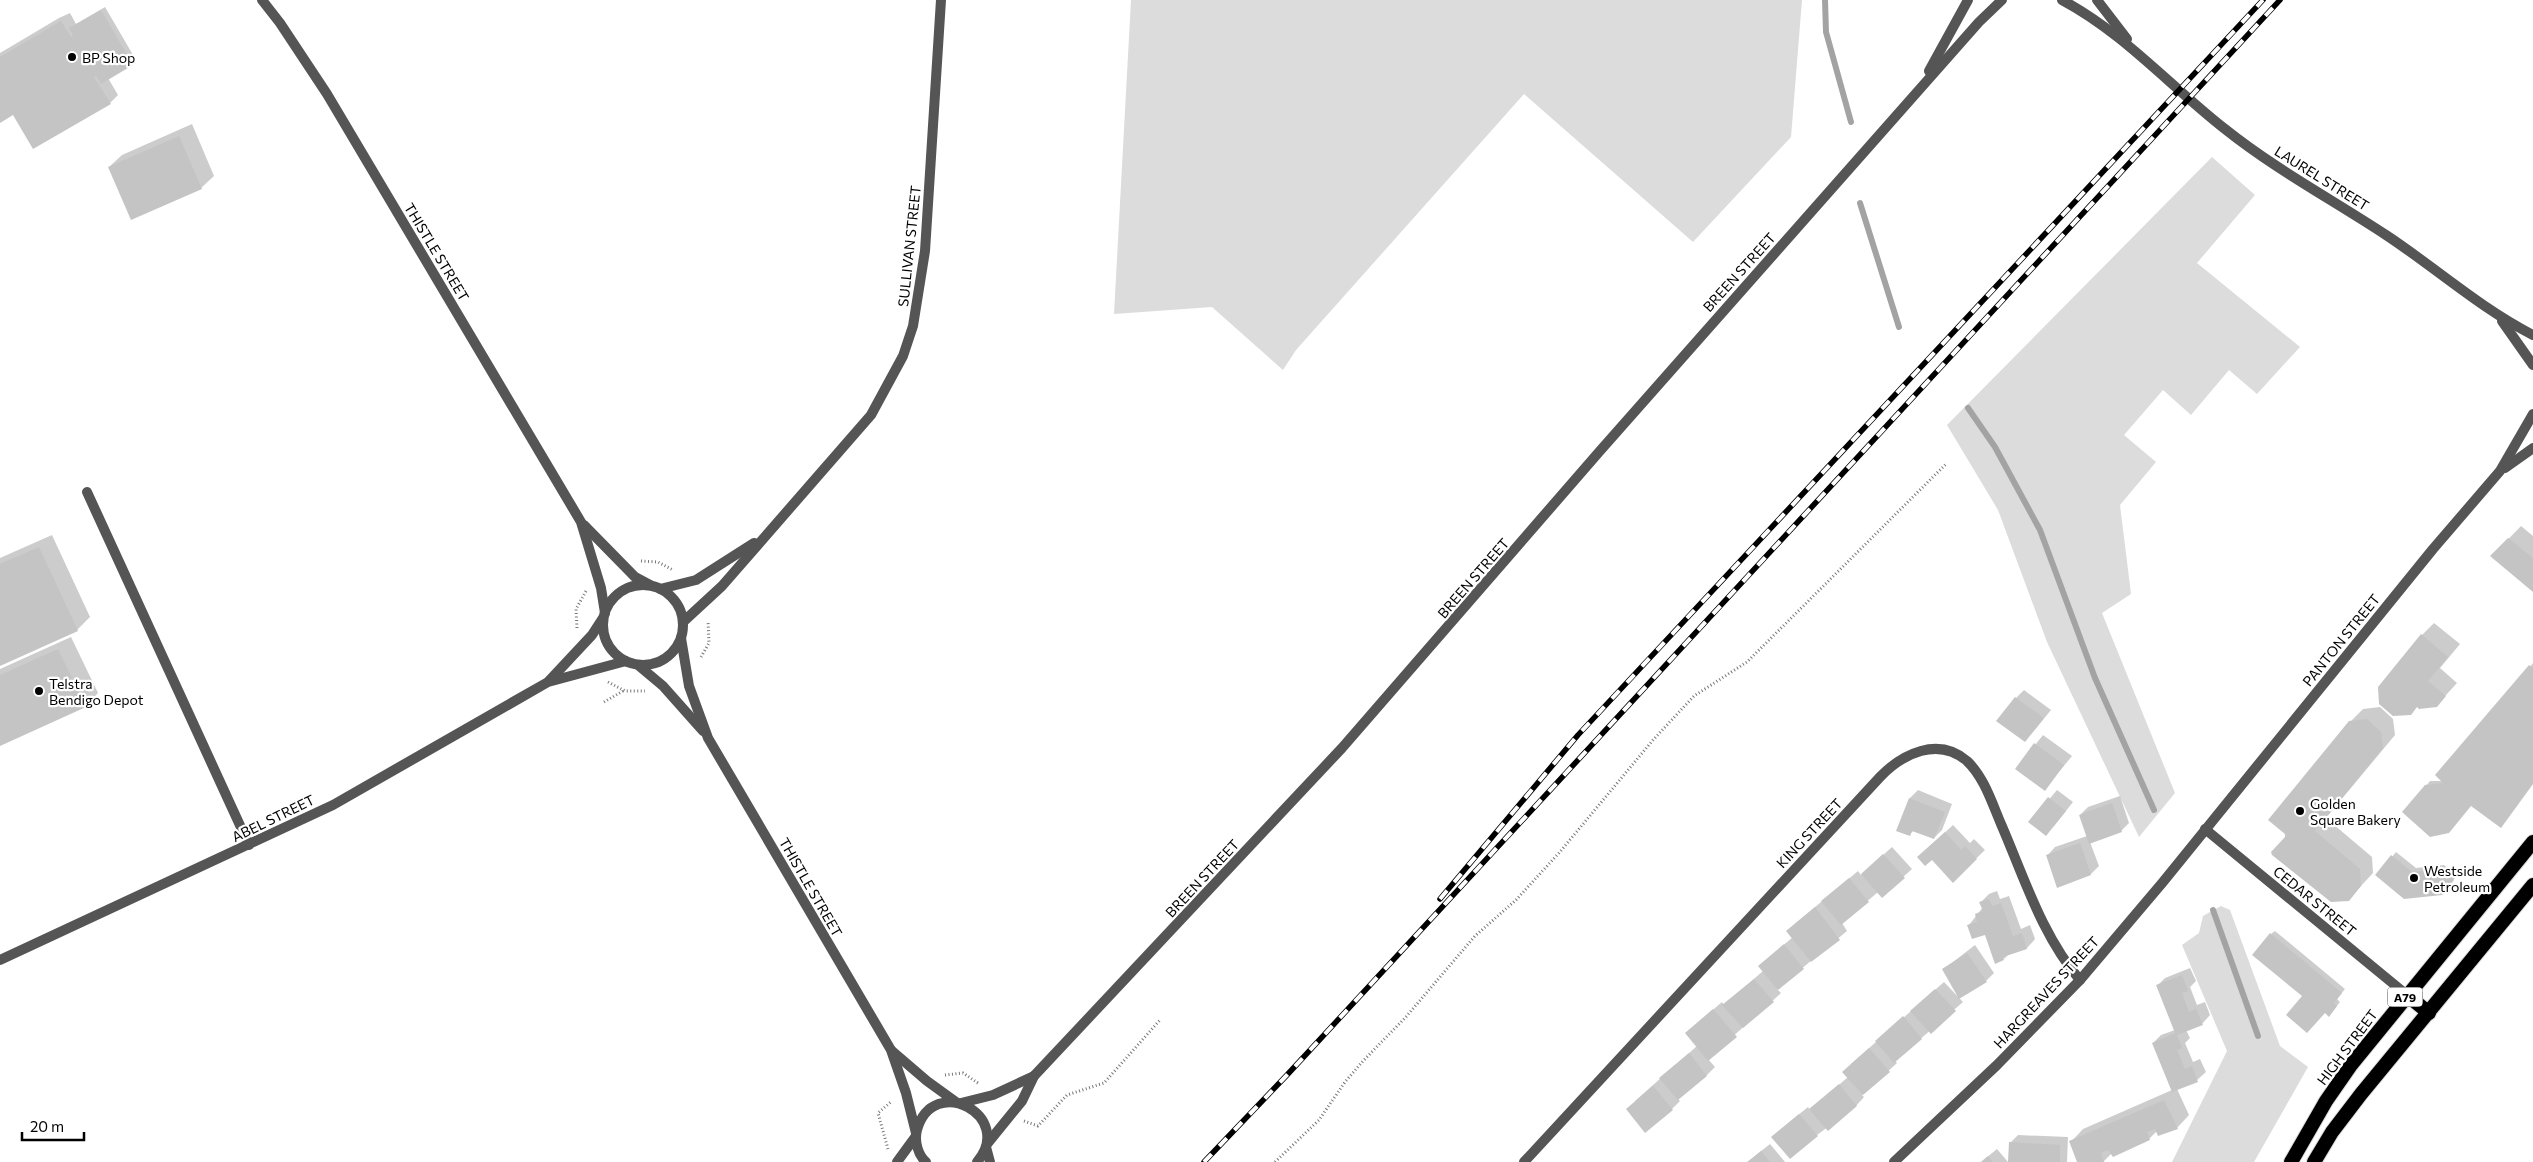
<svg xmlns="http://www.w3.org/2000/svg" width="2533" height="1162" viewBox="0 0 2533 1162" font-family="Commissioner,sans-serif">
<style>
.green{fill:#dcdcdc}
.shadow{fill:#0003}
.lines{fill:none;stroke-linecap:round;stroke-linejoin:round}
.stream{stroke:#a3a3a3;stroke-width:6}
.building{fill:#c4c4c4}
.trunk-casing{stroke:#dbdbdb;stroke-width:16}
.path{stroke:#777;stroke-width:3;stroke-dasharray:1 2.5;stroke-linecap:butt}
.service{stroke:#555;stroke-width:10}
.minor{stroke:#555;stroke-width:10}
.tertiary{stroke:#555;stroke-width:10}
.trunk{stroke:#000;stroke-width:14}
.rail-casing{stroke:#000;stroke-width:5.5}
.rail{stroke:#fff;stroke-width:4;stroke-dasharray:11;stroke-linecap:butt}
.poi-dot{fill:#000;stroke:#fff;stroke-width:2}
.labels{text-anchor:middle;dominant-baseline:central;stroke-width:4.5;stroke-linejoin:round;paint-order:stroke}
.shield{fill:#fff;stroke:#4c4c4c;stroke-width:1}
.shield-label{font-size:12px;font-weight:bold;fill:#000}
.poi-label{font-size:14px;fill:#000;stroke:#fff;text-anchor:start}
.street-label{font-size:14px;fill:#000;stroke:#fff}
</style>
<rect width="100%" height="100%" fill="#fff"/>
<!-- green -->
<g class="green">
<path d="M1131,0H1802L1791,137L1693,242L1524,94L1296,350L1283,370L1212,307L1114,314Z"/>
<path d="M2212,157L2255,195L2197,263L2300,347L2257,394L2229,370L2191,415L2163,390L2124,435L2156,462L2120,505L2131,594L2102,613L2175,793L2139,837L2047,642L1998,510L1947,425Z"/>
<path d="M2221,906L2230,910L2280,1046L2308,1067L2254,1162H2172L2227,1051L2182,945L2199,933L2203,916Z"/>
</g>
<!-- shadow -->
<g class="shadow">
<path d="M105,7L136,60L108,78L118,95L110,103L13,114L0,121V53L59,18L70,13L76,24Z"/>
<path d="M192,124L214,176L201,188L109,167L122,155Z"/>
<path d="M2521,526L2533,536V590L2492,556Z"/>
<path d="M52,535L90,617L77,630L0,664V558Z"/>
<path d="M2434,623L2460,644L2440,668L2457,683L2436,706H2418L2422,635Z"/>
<path d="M71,637L98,693L86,706L0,744V669Z"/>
<path d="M2533,663V784L2472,805L2426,786L2430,781H2442Z"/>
<path d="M2024,690L2051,710L2033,732L2016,698Z"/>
<path d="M2380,707L2393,719L2395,735L2326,818L2372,857L2373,873L2348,900L2286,838L2350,722L2363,709Z"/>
<path d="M2043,735L2072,756L2045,789L2016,769Z"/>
<path d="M1918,790L1952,804L1942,830L1934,838L1914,830L1909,835L1910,798Z"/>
<path d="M2057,790L2073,802L2054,826L2030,822Z"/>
<path d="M2120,796L2129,823L2121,831L2090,842L2099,866L2091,874L2058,886L2047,856L2055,847L2087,836L2080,815L2088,807Z"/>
<path d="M1953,825L1970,843L1974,839L1985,850L1953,881L1927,849Z"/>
<path d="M1892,847L1912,869L1882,896L1878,892L1842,923L1847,931L1777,989L1781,993L1708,1059L1715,1067L1707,1075L1678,1099L1680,1101L1672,1109L1635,1101L1697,1046L1686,1033L1722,1002L1724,1005L1763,971L1759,966L1793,937L1788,931L1796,923L1858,871L1861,875Z"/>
<path d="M2396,852L2416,868L2444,865L2457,876L2445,889L2377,875Z"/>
<path d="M1997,891L2000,899L2009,896L2021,929L2030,925L2035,939L2027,948L2009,954L2004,959L1986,933L1969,925L1983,907L1981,902L1989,894Z"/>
<path d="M2275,931L2345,989L2337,999L2340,1002L2333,1011L2304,996L2271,934Z"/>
<path d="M1975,945L1994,973L1986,981L1944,969Z"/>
<path d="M2190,968L2196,981L2190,987L2197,1005L2205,1002L2210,1015L2202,1024L2186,1030L2190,1038L2185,1043L2193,1062L2200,1059L2206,1072L2197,1080L2177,1089L2189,1115L2177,1128L2157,1131L2149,1139L2112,1153L2103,1162H2079L2071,1142L2083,1129L2172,1090L2153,1043L2161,1035L2175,1030L2157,986L2165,978Z"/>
<path d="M1944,982L1963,1002L1895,1061L1897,1063L1862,1095L1864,1097L1856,1106L1817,1135L1781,1129L1808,1107L1810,1110L1848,1077L1851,1064Z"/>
<path d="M2018,1135L2068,1137L2067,1162H2009L2010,1143Z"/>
<path d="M1770,1144L1785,1162H1747Z"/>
<path d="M1997,1149L2008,1162H1981Z"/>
</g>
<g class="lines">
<!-- stream -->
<g class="stream">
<path d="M1825,0L1826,32L1851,122"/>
<path d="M1860,203L1899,327"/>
<path d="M1968,408L1995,447L2040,530L2095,678L2154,810"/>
<path d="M2213,910L2258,1036"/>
</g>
</g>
<!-- building -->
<g class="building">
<path d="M101,10L133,65L101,84L96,76L94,77L111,104L33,149L13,115L0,123V57L61,21L71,37L73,35L69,28Z"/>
<path d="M179,136L202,189L131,220L108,167Z"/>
<path d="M2508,538L2533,558V592L2490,556Z"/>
<path d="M39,547L78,631L0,666V564Z"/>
<path d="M2421,634L2448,657L2428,681L2446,696L2437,707L2419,709L2417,707L2411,715L2393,716L2379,704L2378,687Z"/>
<path d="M58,649L86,707L0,746V675Z"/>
<path d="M2529,665L2533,668V784L2501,828L2471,806L2449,833L2430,837L2402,812L2425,785L2443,783L2435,775Z"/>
<path d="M2015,697L2044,718L2025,742L1996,721Z"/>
<path d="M2367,719L2381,732L2383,748L2315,831L2360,869L2361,886L2349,901L2331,902L2272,855L2271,852L2285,837V834L2268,820L2349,721Z"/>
<path d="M2034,743L2064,765L2045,791L2015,769Z"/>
<path d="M2048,797L2066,811L2046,836L2028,822Z"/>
<path d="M1909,798L1945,812L1934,839L1912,831L1910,836L1896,831Z"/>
<path d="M2112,803L2122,832L2089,844L2079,815Z"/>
<path d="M1945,832L1961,850L1965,846L1977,859L1953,883L1932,860L1925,866L1917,857Z"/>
<path d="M2080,843L2091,875L2057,888L2046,855Z"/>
<path d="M1883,854L1905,878L1882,898L1861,874Z"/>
<path d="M2391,855L2412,872L2440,869L2454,880L2442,895L2404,899L2375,875Z"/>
<path d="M1849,878L1869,902L1841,925L1821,901Z"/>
<path d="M1989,899L1992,906L2001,903L2013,936L2022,933L2027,949L2003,957L2004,960L1995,964L1985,935L1972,939L1967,925L1977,922L1975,914L1983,911L1979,902Z"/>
<path d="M1815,907L1840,940L1811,962L1786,931Z"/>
<path d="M2270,933L2342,993L2334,1003L2337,1006L2329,1017L2325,1013L2307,1033L2286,1015L2302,996L2252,955Z"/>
<path d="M1784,944L1804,969L1778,990L1758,966Z"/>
<path d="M1967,953L1987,982L1959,999L1942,969Z"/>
<path d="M2182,975L2188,991L2182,993L2189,1012L2196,1009L2203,1025L2177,1035L2182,1048L2177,1050L2185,1069L2192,1066L2198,1082L2172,1092L2152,1043L2175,1033L2156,985Z"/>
<path d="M1754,979L1774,1002L1743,1028L1722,1005Z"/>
<path d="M1935,989L1956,1011L1931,1034L1910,1011Z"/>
<path d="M1713,1009L1737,1037L1708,1061L1685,1033Z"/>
<path d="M1903,1016L1922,1039L1894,1063L1875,1041Z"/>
<path d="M1869,1048L1890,1072L1863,1095L1842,1072Z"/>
<path d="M1689,1053L1707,1076L1678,1100L1659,1078Z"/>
<path d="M1839,1084L1857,1106L1828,1131L1809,1109Z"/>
<path d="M1653,1086L1673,1110L1645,1133L1626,1109Z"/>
<path d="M2164,1100L2178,1129L2158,1136L2155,1129L2147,1132L2150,1140L2113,1157L2108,1150L2101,1153L2104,1162H2077L2069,1141Z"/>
<path d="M1799,1114L1818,1136L1790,1159L1771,1137Z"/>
<path d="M2009,1142L2060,1145V1162H2008Z"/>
<path d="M1761,1151L1770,1162H1748Z"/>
<path d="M1988,1156L1993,1162H1981Z"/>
</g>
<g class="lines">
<!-- trunk casing -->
<g class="trunk-casing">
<g id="trunk">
<path d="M2407,995L2429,1013"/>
<path d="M2291,1162L2326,1101L2351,1065L2533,842"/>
<path d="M2314,1162L2332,1132L2361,1094L2533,885"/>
</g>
</g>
<!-- path -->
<g class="path">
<path d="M641,561L658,562L673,570"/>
<path d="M577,628L576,609L586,591"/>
<path d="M701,657L709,643L708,621"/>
<path d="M608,682L625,691H645"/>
<path d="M604,702L623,691"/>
<path d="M945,1075L963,1073L978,1083"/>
<path d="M1024,1121L1038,1126L1067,1095L1104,1083L1160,1020"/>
<path d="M888,1149L878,1113L892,1101"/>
<path d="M1275,1162L1319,1120L1345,1082L1363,1061L1405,1018L1475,936L1516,900L1559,853L1653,740L1694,696L1747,662L1946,464"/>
</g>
<!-- service -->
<path class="service" d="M87,492L249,845"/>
<!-- minor -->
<g class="minor">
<path d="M2062,0C2124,33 2170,86 2225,129C2275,169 2333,200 2386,235C2436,268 2480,308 2533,335"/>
<path d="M2097,0L2127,39"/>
<path d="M1929,71L1968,0"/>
<path d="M2502,321L2533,365"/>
<path d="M2505,468L2533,448"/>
<path d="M660,589L696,580L754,543"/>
<path d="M683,622L722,586L871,415L903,356L913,326L925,251L941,0"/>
<path d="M549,681L592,635L603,618"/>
<path d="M2205,829L2407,995"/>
<path d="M0,960L333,805L548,682L626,661"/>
<path d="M961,1103L993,1095L1034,1076"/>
<path d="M987,1144L1022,1101L1034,1076L1342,748L1599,452L1979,22L2002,0"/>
<path d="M897,1162L916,1136"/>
<path d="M1524,1162L1880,777C1902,754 1938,736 1967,761C1984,777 1992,803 2001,824C2024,877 2042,936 2080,980"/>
<path d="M1894,1162L1997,1065L2080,980L2163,882L2433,549L2500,471L2533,414"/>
</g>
<!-- tertiary -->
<g class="tertiary">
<path d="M262,0L280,23L327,94L581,522L601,588L605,613"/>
<path d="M584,525L635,577L650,585"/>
<circle cx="643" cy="625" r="40"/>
<path d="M681,638L689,686L708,738L891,1050L906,1093L916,1133"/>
<path d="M638,665L663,686L703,731"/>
<path d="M892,1051L927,1081L956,1102"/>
<path d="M986,1147L990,1162"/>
<path d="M926,1162C918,1155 914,1141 917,1130C933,1072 1016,1116 977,1162"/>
</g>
<!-- trunk -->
<use href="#trunk" class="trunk"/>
<!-- rail casing -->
<g class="rail-casing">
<g id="rail">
<path d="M1440,899L1578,735L2263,0"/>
<path d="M1204,1162L1287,1075L2280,0"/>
</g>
</g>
<!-- rail -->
<use href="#rail" class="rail"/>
</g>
<!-- markers -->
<g class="poi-dot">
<circle cx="72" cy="57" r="5"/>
<circle cx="39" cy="691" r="5"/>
<circle cx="2300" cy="811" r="5"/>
<circle cx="2414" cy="878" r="5"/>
</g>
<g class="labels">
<!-- shield labels -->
<rect class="shield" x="2387.5" y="987.5" width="35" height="19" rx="4"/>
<g class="shield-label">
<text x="2405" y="997">A79</text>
</g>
<!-- poi labels -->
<g class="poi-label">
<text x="82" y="57">BP Shop</text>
<text x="49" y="683">Telstra<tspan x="49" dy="16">Bendigo Depot</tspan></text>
<text x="2310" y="803">Golden<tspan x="2310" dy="16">Square Bakery</tspan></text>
<text x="2424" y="870">Westside<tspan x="2424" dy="16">Petroleum</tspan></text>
</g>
<!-- street labels -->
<g class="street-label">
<text transform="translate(2322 178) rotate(32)">LAUREL STREET</text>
<text transform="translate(909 246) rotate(-84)">SULLIVAN STREET</text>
<text transform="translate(437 252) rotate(59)">THISTLE STREET</text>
<text transform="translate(1739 272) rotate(-48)">BREEN STREET</text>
<text transform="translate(1473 578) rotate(-49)">BREEN STREET</text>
<text transform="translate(2341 640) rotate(-51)">PANTON STREET</text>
<text transform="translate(273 818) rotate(-26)">ABEL STREET</text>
<text transform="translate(1809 833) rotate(-47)">KING STREET</text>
<text transform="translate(1202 878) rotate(-47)">BREEN STREET</text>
<text transform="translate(811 887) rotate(60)">THISTLE STREET</text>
<text transform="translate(2315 901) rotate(39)">CEDAR STREET</text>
<text transform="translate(2046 992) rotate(-47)">HARGREAVES STREET</text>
<text transform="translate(2347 1047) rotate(-53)">HIGH STREET</text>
</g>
</g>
<!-- scale -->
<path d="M22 1132v8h62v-8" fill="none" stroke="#000000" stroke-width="2.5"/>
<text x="30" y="1132" font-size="15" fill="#000000" stroke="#ffffff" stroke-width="4" paint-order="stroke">20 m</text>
</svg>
